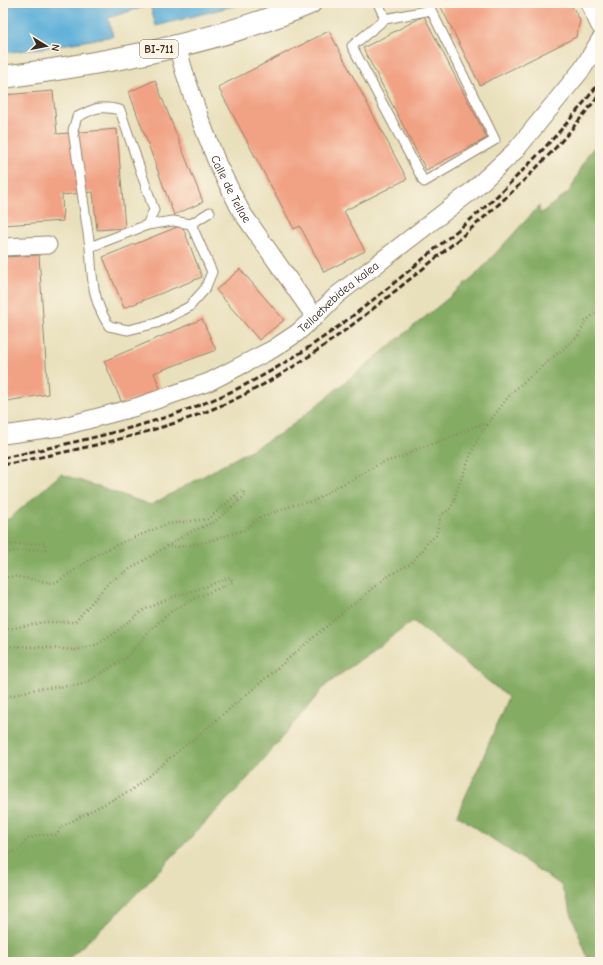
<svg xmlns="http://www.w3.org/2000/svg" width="603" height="965" viewBox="0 0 603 965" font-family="'Comic Neue',sans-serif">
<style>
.forest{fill:#84ac63;stroke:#606b40}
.water{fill:#5eb0d9;stroke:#4c6d7c}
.building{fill:#f1a284}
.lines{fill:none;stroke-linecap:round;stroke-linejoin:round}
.service-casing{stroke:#92856c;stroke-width:11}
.minor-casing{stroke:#92856c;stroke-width:19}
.primary-casing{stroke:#92856c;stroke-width:24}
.path{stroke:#92856c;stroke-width:2.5;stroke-dasharray:1 3;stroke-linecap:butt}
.service{stroke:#fff;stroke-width:9}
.minor{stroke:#fff;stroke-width:17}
.primary{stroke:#fff;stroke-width:22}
.rail{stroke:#3b2a1e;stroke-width:3;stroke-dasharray:6 3;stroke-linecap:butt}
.path-bridge{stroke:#92856c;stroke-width:2.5;stroke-dasharray:1 3;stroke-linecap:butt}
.labels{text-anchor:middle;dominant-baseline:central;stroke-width:3;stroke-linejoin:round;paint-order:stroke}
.shield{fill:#fcf5e5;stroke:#75675a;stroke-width:1}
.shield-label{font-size:11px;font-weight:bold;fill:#3b2a1e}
.street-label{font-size:12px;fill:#3b2a1e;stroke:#fcf5e5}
</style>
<rect width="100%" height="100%" fill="#fcf5e5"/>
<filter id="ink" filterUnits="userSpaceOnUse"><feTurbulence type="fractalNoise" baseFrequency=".025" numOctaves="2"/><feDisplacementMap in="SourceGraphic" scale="8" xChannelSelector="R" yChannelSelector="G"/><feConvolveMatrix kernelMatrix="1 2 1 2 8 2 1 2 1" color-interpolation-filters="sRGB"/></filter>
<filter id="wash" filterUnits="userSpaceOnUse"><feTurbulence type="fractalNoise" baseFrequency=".012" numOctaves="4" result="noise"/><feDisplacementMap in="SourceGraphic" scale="16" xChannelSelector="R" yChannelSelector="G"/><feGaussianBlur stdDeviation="0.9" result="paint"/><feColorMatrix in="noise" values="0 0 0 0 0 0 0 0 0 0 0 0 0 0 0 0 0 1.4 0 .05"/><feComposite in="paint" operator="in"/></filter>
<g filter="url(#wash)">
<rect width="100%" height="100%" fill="#e8e0bb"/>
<!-- forest -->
<path class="forest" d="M600,141V962H589L561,885L457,815L482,760L508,697L413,621L326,685L248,778L113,918L65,962H3V520L9,519L61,474L151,505L285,431L473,278L539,206L540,214L570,191L588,154Z"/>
<!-- water -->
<path class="water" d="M3,3H244L156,26L150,5L108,18L113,36L44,48L3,53Z"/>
<g id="blocks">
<!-- building -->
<g class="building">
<path d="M439,3H570L580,20L576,37L480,85Z"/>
<path d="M424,16L487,138L426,170L363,48Z"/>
<path d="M329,31L407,179L344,211L365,251L324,272L300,226L294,229L218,87Z"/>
<path d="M155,80L203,202L174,215L129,92Z"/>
<path d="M53,91L57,134L117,129L125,228L97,230L93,192L62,195L63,221L3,225V95Z"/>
<path d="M182,225L202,277L124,308L103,257Z"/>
<path d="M39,255L48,394L7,401L3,379V257Z"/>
<path d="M240,269L284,320L259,340L216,290Z"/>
<path d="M202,319L216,350L154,373L161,391L122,403L104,361Z"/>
</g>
</g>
</g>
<g filter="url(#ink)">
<use href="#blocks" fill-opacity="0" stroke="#92856c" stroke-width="1"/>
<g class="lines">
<!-- service casing -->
<g class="service-casing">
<g id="service">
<path d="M378,3L385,19"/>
<path d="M431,10L495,140L424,182L352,46L385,19Z"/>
<path d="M147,225L173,221L191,224"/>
<path d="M90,247L73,130L77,117C95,108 100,105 120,110L154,210L147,225L90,247C92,277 92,300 109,326L128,330L157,323L189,307L205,289L212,272L191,224L210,212"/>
</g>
</g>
<!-- minor casing -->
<g class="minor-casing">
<g id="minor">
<path d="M589,3L600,26"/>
<path id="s1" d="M177,45L184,71L200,119L218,165L241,211L315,317"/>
<path d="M3,247L48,245"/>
<path id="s2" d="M3,435L61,427L136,407L209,382L273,349L297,333L315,317L337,295L473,190L516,150L583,68L600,40"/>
</g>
</g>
<!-- primary casing -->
<g class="primary-casing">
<path id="primary" d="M3,77C106,63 214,44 310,3"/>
</g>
<!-- path -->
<g class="path">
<path d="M487,425L512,392L578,336L586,321L600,309"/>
<path d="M235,496L242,490L246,495L239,501"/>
<path d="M3,545L45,543L46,549L15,551L3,554"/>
<path d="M3,646L38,647L75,650L89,647L98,644L112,635L142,611L170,598L207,586L230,577L233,582L196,598L173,610L152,628L127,657L87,682L79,685L36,689L3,698"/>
<path d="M3,857L6,854L20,849L26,840L39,835H57L60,828L83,815L130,791L220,717L349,607L360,600L371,589L390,575L410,564L422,551L427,543L436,535L441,515L449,510L454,503L456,492L471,454L480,435L487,425L482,424L476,426L442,441L419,448L402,457L381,463L355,478L333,489L314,501L294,505L259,518L244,530L206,542L178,547L168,546"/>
</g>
<!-- service -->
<use href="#service" class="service"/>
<!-- minor -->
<use href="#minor" class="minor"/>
<!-- primary -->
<use href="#primary" class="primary"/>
<!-- rail -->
<g class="rail">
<path d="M3,458C79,441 155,426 226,394C299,361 362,310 423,259C451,235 482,212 508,185C541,153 572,119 600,82"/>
<path d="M3,465C79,449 158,434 229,402C290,374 343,333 394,292C445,251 496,210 541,163C562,142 581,118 600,94"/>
</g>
<!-- path-bridge -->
<path class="path-bridge" d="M3,578L13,576L52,583L57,582L100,553L116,545L167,524L208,519L235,496L239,501L214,522L190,532L109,582L75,622H45L3,630"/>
</g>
</g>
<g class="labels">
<!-- shield labels -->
<rect class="shield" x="140" y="40" width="38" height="18" rx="3"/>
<g class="shield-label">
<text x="159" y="49">BI-711</text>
</g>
<!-- street labels -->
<g class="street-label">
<text stroke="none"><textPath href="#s1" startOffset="154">Calle de Tellae</textPath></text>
<text stroke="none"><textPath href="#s2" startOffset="369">Tellaetxebidea kalea</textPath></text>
</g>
</g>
<!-- margin -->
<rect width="603" height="965" fill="none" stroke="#fcf5e5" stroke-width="16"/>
<!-- north arrow -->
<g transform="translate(46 46) rotate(100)" stroke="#fcf5e5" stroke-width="3" paint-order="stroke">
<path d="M0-3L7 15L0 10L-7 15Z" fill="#3b2a1e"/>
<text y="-6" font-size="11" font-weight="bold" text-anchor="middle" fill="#3b2a1e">N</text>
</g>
</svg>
